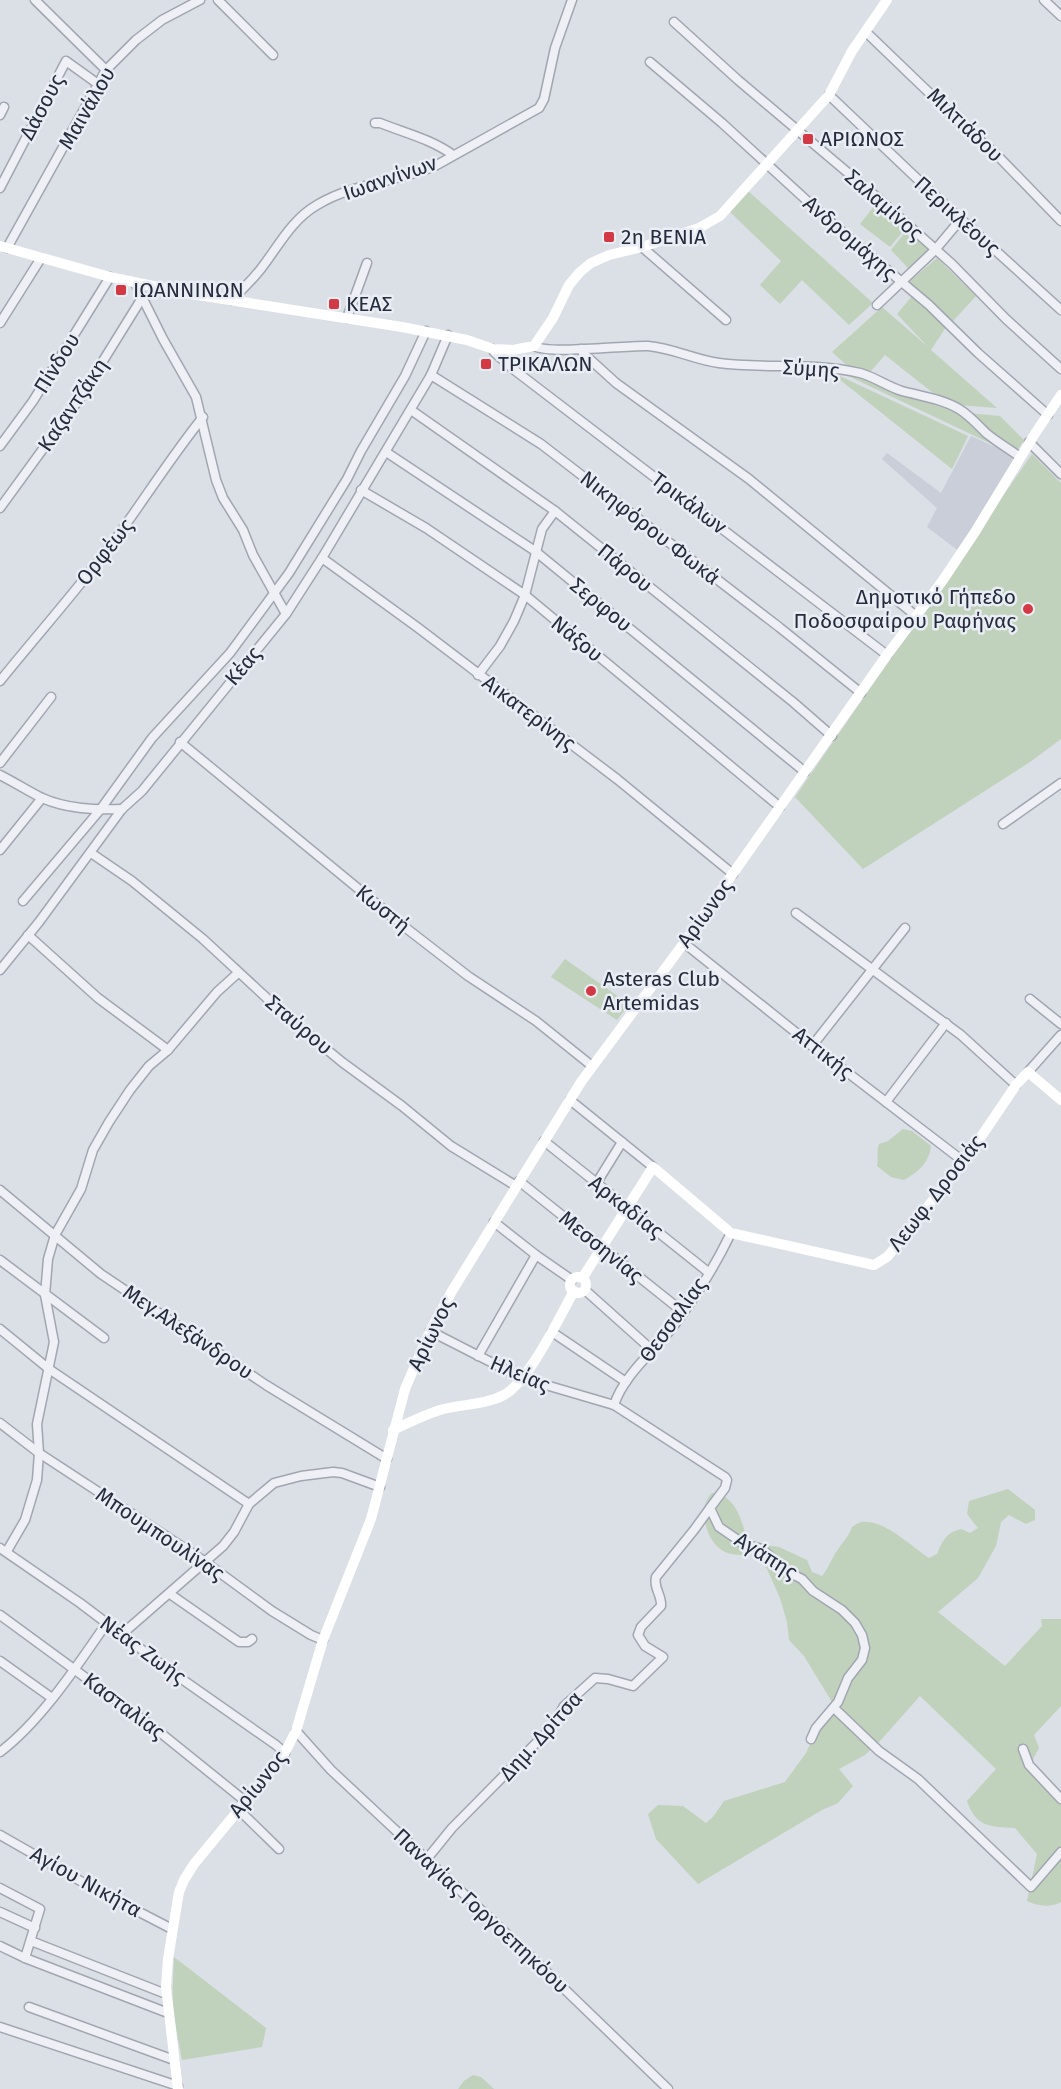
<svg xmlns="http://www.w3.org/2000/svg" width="1061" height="2089" viewBox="0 0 1061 2089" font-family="'Fira Sans',sans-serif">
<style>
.built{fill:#c9ced8}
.green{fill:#c0d1bc}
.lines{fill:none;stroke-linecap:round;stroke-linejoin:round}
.street-casing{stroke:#a1a6b0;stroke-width:11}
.street{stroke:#eef0f5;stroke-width:8}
.secondary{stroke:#fff;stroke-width:10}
.poi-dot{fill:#d23944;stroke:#eaeef4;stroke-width:2}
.labels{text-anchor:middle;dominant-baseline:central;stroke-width:5;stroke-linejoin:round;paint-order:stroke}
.street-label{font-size:21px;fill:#252c3d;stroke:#eaeef4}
.poi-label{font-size:21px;fill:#252c3d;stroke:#eaeef4;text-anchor:start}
</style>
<rect width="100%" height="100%" fill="#dbdfe6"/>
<!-- built -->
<path class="built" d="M971,436L1015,456L960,552L927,527L937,508L882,459L887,453L941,493Z"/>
<!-- green -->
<g class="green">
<path d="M748,191L873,303L849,325L802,280L780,304L760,285L781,261L730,212Z"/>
<path d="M876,204L905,229L890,247L860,224Z"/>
<path d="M907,230L930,250L910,270L891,250Z"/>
<path d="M937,258L976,296L952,322L908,283Z"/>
<path d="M912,296L946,327L931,350L997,408L959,405L937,396L885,355L871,371L849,367L832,352L882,307L928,347L897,314Z"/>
<path d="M829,371L968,436L952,469Z"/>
<path d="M842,373L868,379L896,393L958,411L998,447Z"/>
<path d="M967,413L1000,416L1024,440L1017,451L990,433Z"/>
<path d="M1032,454L1061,483V739L1030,762L863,869L795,797Z"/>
<path d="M565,959L629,1004L617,1020L551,977Z"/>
<path d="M903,1129L912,1131L931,1146C929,1163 918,1172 904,1180L891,1177L877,1166C879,1158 876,1152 879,1144L888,1141Z"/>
<path d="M1008,1489L1035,1510V1520L1026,1524L1009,1515L1001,1522L996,1546L978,1578L938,1612L1005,1666L1042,1626L1041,1619H1061V1706L1034,1735L1039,1748L1027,1770L1061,1802V1902C1051,1908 1038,1906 1027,1901L1037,1854L1015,1828C990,1827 976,1827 967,1801L996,1769L920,1696L880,1741L865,1755L839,1769L853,1786L838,1803L822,1810L698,1884L656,1839L648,1814L658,1805L683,1806L706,1823L713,1817L724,1801L785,1782L806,1753L817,1730L833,1713L832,1702L804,1656L789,1640L787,1622L780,1598L767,1569L754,1554C744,1555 735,1556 725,1552C707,1544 696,1508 712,1493C735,1494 742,1520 747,1540L759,1544L779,1547L807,1560L812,1572L822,1576C829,1568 831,1559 837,1551C843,1541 848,1538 852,1527C857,1524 861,1521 866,1522C887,1522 912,1547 929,1558L937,1554C942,1541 947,1532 961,1529L970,1533L978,1528L967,1514L969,1501Z"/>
<path d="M174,1957L266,2028L262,2047L182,2060L172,2006Z"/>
<path d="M473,2075L481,2077L494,2089H458L464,2081Z"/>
</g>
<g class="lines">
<!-- street casing -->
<g class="street-casing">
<g id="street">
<path d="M35,0L106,70"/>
<path d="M218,0L273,55"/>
<path d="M1044,0L1061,16"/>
<path d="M674,22L738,80L879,199L952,264L1006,319L1061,369"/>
<path d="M867,33L972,134L996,154L1061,221"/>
<path d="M650,62L722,123L827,219L929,305L978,353L1048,415"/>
<path d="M829,95L930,191L1061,310"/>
<path d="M0,115L4,107"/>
<path d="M375,123H380C405,133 431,139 453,155"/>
<path d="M0,188L66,61L98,84"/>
<path d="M642,247L726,320"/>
<path d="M7,248L106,70L136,40L162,20L200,0"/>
<path d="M135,283L163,339L196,397L216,480L223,498L243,530L253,555L286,614"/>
<path d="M231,300C241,291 251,281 260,270C278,247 291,220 317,205C353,183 397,182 435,166L539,108L544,99L555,48L572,0"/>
<path d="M877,305L935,250L961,219"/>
<path d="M347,318L367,263"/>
<path d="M0,323L41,258"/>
<path d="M534,346C550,355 625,345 648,346C673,348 695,360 719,363C765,369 815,362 860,373C875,377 888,387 902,391C921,396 942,399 959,409C969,415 978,425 986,433C997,442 1009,449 1020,457"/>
<path d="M493,349L494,352L513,369L887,655"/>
<path d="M581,349L583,353L616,383L749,479L916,616"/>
<path d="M431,375L541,444L779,627L861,693"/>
<path d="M411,410L555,511L793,702L832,736"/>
<path d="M1029,442L1061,474"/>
<path d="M0,446L33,401L110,277"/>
<path d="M386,452L535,551L805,772"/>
<path d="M361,490L426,528L525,595L780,807"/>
<path d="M0,508L80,398L142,298"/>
<path d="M322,558L417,627L617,779L733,874"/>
<path d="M478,675L500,646L514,621L525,595L542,529L555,511"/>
<path d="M0,681C38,634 78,589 114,541C144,500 171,457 203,417"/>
<path d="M180,742L406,928L468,976L536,1021L592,1066"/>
<path d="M0,763L51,697"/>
<path d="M0,775C14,782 28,791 42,798C67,809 95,810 122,809"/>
<path d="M1003,824L1061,783"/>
<path d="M0,850L42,798"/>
<path d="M91,853L132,881L203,939L285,1015L342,1062L402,1106L451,1146L516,1186"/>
<path d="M23,901L100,810L152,738L230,653L289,573L347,479L361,451L405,376L426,331"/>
<path d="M796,913L961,1035L1016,1085"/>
<path d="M28,935L98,998L168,1050"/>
<path d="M684,943L809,1043L963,1161"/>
<path d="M0,970L39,922L122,809L142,791L286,614L322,558L431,375L448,335"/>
<path d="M1030,999L1061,1024"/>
<path d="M812,1046L905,928"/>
<path d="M1028,1072L1061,1035"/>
<path d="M570,1100L653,1167"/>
<path d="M886,1102L946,1023"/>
<path d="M544,1141L708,1272"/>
<path d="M519,1181L683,1312"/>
<path d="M596,1184L622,1142"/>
<path d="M0,1190L101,1274L266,1385L387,1459"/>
<path d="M494,1222L536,1255L572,1280"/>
<path d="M0,1260L104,1338"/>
<path d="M585,1290L652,1350"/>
<path d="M0,1329L49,1369L249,1504"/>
<path d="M430,1331L522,1378L614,1405L725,1477L727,1480L725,1488L710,1508L719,1527L744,1544L762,1549L788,1572L802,1579L813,1591L842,1610L855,1623L862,1635L865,1648L862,1660L848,1678L838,1702L816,1728L811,1739"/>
<path d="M552,1332L626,1382"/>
<path d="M478,1356L536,1255"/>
<path d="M614,1405C624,1375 652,1353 672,1328C693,1301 716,1264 731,1233"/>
<path d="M0,1423L39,1453L201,1559L272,1611L311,1635L323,1640"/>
<path d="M0,1548L80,1603L166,1668L276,1745L285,1753"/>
<path d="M7,1551L25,1520L37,1480L39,1453L37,1424L54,1342L45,1295L48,1259L55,1235L81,1189L93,1150L109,1122L130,1090L149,1066L168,1050L217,992L238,973"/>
<path d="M170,1594L239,1642H248L252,1639"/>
<path d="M0,1615L157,1730L245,1801"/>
<path d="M121,1635L223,1546L234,1532L249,1504L274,1483L301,1476L333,1472L342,1473L380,1487"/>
<path d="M0,1661L52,1698"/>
<path d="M834,1708L879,1751L918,1779L1031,1887L1061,1852"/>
<path d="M296,1731L331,1770L526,1952L668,2089"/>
<path d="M1023,1749L1029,1765L1061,1799"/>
<path d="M0,1752C41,1721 77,1666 106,1624"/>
<path d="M238,1809L279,1849"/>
<path d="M0,1835L91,1887L172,1929"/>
<path d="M426,1860L452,1828L551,1728L564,1706L595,1678L608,1679L633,1686L663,1657L645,1646L638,1635L641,1627L661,1606C662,1595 653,1588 656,1577L694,1530L710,1508"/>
<path d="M0,1888L40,1909L25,1958"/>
<path d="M0,1912L35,1928"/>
<path d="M31,1941L166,1994"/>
<path d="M0,1946L25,1958L168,2013"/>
<path d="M29,2007L174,2060"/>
<path d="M0,2027L178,2086"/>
</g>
</g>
<!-- street -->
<use href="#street" class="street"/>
<!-- secondary -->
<g class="secondary">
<path d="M0,246L110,277L191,294L402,327L467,340L493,349L513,350L534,346L553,318L569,285L580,272L591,263L609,255L642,247L699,228L720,216L829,95L852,51L887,0"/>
<circle cx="578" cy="1285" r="8"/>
<path d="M583,1277L653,1167L731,1233L874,1265L887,1257L898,1244L968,1156L1016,1085L1028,1072L1061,1100"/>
<path d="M393,1430C408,1423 424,1415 440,1410C461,1404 485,1405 504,1395C529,1381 559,1318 574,1291"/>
<path d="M178,2089L166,1987L168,1959L179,1892L184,1880L194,1864L283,1756L296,1731L323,1640L371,1519L405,1389L430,1331L452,1291L581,1082L684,943L887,655L943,580L975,532L1036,432L1061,395"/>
</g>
</g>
<!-- markers -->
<g class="poi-dot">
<rect x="802" y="133" width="12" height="12" rx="3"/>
<rect x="603" y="231" width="12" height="12" rx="3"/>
<rect x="115" y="284" width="12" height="12" rx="3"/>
<rect x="328" y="298" width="12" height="12" rx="3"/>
<rect x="480" y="358" width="12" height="12" rx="3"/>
<circle cx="1028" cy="609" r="6"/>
<circle cx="591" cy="991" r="6"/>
</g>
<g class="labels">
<!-- street labels -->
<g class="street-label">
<text transform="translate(42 107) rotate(-62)">Δάσους</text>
<text transform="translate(87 108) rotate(-60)">Μαινάλου</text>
<text transform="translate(965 125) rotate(44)">Μιλτιάδου</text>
<text transform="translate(390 178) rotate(-19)">Ιωαννίνων</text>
<text transform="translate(884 205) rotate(41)">Σαλαμίνος</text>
<text transform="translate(957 216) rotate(42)">Περικλέους</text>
<text transform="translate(850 238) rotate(41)">Ανδρομάχης</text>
<text transform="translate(57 363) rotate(-58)">Πίνδου</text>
<text transform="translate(811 369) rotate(4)">Σύμης</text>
<text transform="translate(73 405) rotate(-56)">Καζαντζάκη</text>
<text transform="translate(689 503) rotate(37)">Τρικάλων</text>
<text transform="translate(650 528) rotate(38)">Νικηφόρου Φωκά</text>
<text transform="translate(105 552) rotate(-52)">Ορφέως</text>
<text transform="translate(625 568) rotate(39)">Πάρου</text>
<text transform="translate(601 605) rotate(39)">Σερφου</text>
<text transform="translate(577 639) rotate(39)">Νάξου</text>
<text transform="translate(243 666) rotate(-50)">Κέας</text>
<text transform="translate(529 713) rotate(37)">Αικατερίνης</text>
<text transform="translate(383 909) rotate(39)">Κωστή</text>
<text transform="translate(705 913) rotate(-54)">Αρίωνος</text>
<text transform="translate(299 1025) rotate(40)">Σταύρου</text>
<text transform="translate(823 1053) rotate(38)">Αττικής</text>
<text transform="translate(936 1193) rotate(-52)">Λεωφ. Δροσιάς</text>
<text transform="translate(626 1207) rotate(38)">Αρκαδίας</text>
<text transform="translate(601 1247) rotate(39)">Μεσσηνίας</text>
<text transform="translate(673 1320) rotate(-54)">Θεσσαλίας</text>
<text transform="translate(188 1332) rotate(34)">Μεγ.Αλεξάνδρου</text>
<text transform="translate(431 1334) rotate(-64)">Αρίωνος</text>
<text transform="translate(520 1374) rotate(23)">Ηλείας</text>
<text transform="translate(160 1534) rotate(34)">Μπουμπουλίνας</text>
<text transform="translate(766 1556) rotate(32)">Αγάπης</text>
<text transform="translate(143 1650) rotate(36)">Νέας Ζωής</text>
<text transform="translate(124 1706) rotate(37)">Κασταλίας</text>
<text transform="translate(541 1736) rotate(-48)">Δημ. Δρίτσα</text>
<text transform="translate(258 1784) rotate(-51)">Αρίωνος</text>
<text transform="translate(86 1882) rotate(29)">Αγίου Νικήτα</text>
<text transform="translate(481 1911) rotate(43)">Παναγίας Γοργοεπηκόου</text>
</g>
<!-- poi labels -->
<g class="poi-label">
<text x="820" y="139">ΑΡΙΩΝΟΣ</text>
<text x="621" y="237">2η ΒΕΝΙΑ</text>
<text x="133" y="290">ΙΩΑΝΝΙΝΩΝ</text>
<text x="346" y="304">ΚΕΑΣ</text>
<text x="498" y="364">ΤΡΙΚΑΛΩΝ</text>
<text x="1016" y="597" text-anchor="end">Δημοτικό Γήπεδο<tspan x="1016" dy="24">Ποδοσφαίρου Ραφήνας</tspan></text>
<text x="603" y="979">Asteras Club<tspan x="603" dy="24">Artemidas</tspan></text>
</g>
</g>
</svg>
